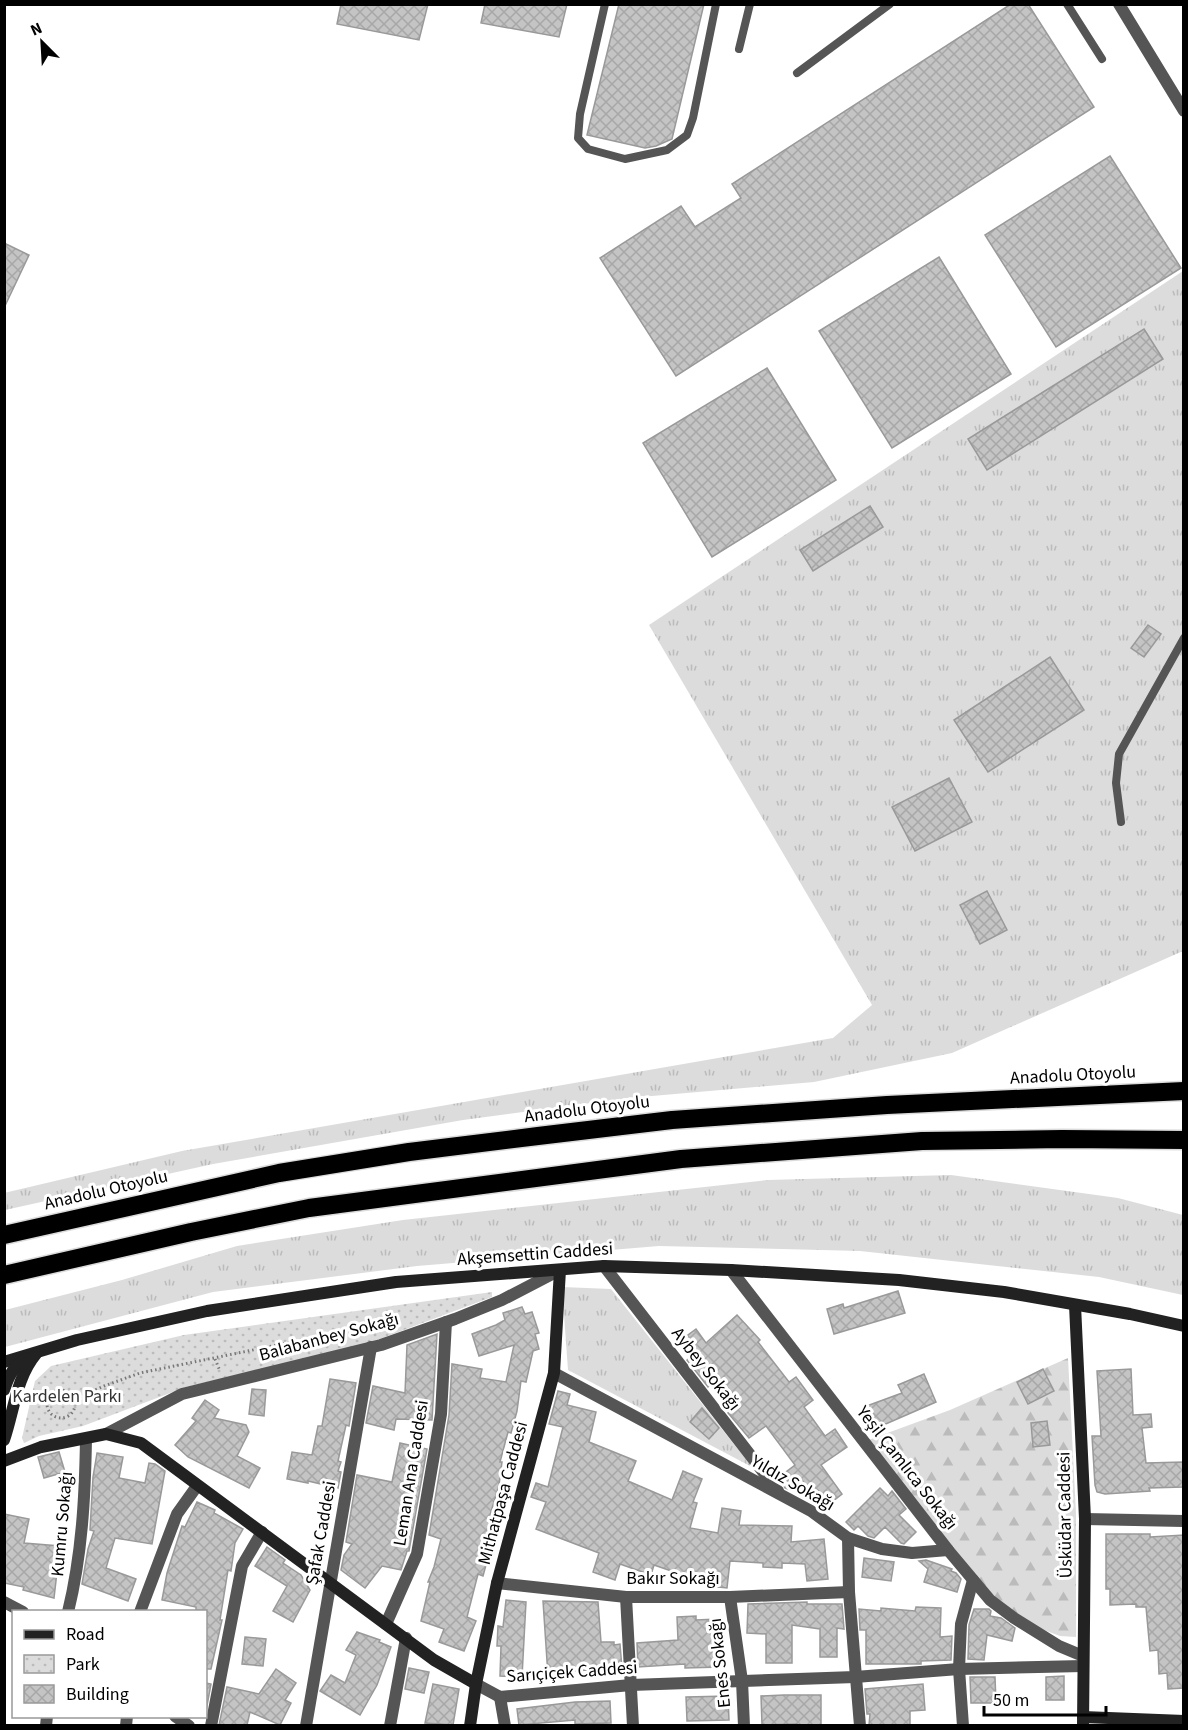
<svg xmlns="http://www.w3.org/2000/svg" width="1188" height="1730" viewBox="0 0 1188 1730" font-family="'Source Sans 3',sans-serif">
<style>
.grass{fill:url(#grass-tufts)}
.forest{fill:url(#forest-firs)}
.park{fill:url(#park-dots)}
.building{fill:url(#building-cross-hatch);stroke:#999;stroke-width:1.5}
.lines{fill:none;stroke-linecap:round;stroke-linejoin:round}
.highway-casing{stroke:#dbdbdb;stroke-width:21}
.path{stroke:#777;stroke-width:3;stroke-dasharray:1.5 3;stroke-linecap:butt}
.lane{stroke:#555;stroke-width:8}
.street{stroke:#555;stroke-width:12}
.secondary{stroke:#222;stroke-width:12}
.highway{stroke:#000;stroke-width:18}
.labels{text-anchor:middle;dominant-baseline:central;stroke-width:6;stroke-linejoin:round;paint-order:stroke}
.street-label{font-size:18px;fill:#000;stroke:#fff}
.park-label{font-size:18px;fill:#333;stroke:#fff}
</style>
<defs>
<pattern id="grass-tufts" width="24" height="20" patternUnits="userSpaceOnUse" patternTransform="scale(1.5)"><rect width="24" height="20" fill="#dcdcdc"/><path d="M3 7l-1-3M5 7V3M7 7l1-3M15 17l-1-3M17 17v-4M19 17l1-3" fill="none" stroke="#bbb"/></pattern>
<pattern id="forest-firs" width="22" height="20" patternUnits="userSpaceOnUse" patternTransform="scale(1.5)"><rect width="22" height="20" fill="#dcdcdc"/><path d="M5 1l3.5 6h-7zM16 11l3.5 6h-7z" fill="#bbb"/></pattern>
<pattern id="park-dots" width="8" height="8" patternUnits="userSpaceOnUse" patternTransform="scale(1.5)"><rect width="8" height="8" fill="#dcdcdc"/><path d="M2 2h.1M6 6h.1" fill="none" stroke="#bbb" stroke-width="1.8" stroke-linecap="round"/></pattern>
<pattern id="building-cross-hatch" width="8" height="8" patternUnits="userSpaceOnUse" patternTransform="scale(1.5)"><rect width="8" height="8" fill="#c4c4c4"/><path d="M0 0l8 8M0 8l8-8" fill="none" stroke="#a7a7a7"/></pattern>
</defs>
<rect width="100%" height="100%" fill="#fff"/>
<!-- grass -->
<g class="grass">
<path d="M1183,271V951L952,1053L814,1082L629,1098L463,1120L213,1164L5,1210L4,1193L182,1151L833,1038L872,1005L649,625Z"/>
<path d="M951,1175L1118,1198L1183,1215V1295L1099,1277L860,1251L659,1246L417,1266L213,1292L5,1347V1310L122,1280L237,1246L403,1220L768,1180Z"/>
<path d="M562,1287L611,1289L752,1467L568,1370Z"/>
</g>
<!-- forest -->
<path class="forest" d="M1068,1358L1076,1513V1637L1060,1636L1028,1624L991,1597L863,1442L950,1410Z"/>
<!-- park -->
<path class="park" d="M492,1292V1297L369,1343L186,1387L83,1426L39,1436L24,1443L22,1438L35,1381L51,1366L184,1335Z"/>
<!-- building -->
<g class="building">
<path d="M341,4H428L419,40L337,24Z"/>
<path d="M485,4H567L559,37L481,23Z"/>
<path d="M619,4H704L672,139L656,146L645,148L587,135Z"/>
<path d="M1011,4H1028L1094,107L676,376L600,258L681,206L695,227L741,198L732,184Z"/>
<path d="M1110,156L1181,268L1056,347L985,235Z"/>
<path d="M4,243L29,255L4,308Z"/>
<path d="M939,257L1011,374L892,448L819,331Z"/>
<path d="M1144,329L1163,359L987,470L968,439Z"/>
<path d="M767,368L836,480L712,557L643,443Z"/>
<path d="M870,506L883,527L813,571L800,550Z"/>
<path d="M1148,625L1161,634L1144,657L1131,648Z"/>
<path d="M1050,657L1084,710L988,772L954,720Z"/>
<path d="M949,778L972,822L915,851L892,807Z"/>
<path d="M987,891L1007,930L980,944L960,905Z"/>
<path d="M898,1291L905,1313L834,1334L827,1309L843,1304L844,1308Z"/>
<path d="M522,1307L525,1314L532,1312L539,1333L535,1334L539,1349L533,1351L526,1382L521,1381L517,1411L511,1433L508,1432L500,1462H502L499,1485L488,1522L492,1523L485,1553L489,1554L483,1576L478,1574L467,1617L476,1621L464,1651L439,1642L444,1629L421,1621L430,1582H428L434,1567L441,1539L429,1535L449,1415L452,1364L482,1369L480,1378L506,1382L514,1345L479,1356L472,1334L496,1325L505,1320L503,1313Z"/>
<path d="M737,1315L760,1340L758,1342L789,1382L796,1377L813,1400L804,1407L825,1436L835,1429L847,1447L821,1465L842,1494L828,1505L819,1497L820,1502L802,1480L790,1490L785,1488L778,1478L795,1465L766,1426L749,1438L728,1413L738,1406L719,1377L708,1387L687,1360L695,1353L684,1338L696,1329L706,1343Z"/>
<path d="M437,1334L432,1420L396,1419L394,1430L366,1423L373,1386L405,1393L407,1345Z"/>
<path d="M1043,1369L1054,1391L1028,1404L1017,1382Z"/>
<path d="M1131,1369L1133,1415L1151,1414L1152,1427L1142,1428L1146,1463L1183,1462V1487L1149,1488L1150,1491L1105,1494L1097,1492L1095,1485L1092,1436H1101L1097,1371Z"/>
<path d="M924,1374L936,1402L872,1430L864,1407L902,1393L898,1385Z"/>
<path d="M330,1379L356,1383L349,1426L346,1425L338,1461L341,1462L338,1471L341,1472L338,1488L308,1481V1483L287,1479L292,1452L312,1455L318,1426H322Z"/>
<path d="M252,1389L266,1390L264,1416L249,1414Z"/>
<path d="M558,1391L570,1394L567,1405L596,1412L589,1442L636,1461L628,1481L672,1500L683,1471L702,1479L693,1502L697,1503L690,1528L718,1533L722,1508L741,1511L739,1525L792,1526L791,1542L824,1539L828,1579L807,1581L805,1564L782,1563V1568L763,1567V1563L730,1561L727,1588L680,1583L681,1580L678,1579L680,1574L654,1565L651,1575L620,1564L615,1580L593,1572L599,1553L536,1529L546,1502L531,1497L536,1483L548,1487L563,1427L549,1424Z"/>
<path d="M205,1400L219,1410L214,1418L246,1425L249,1432L237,1456L260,1468L249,1488L188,1457L175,1445L196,1421L192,1418Z"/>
<path d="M702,1408L719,1428L709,1439L690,1422Z"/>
<path d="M1047,1421L1050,1445L1033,1447L1031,1423Z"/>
<path d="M400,1443L427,1449L409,1551H407L401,1570L382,1566L365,1588L341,1570L344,1555L352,1544L346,1542L357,1475L392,1482Z"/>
<path d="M59,1452L65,1472L44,1478L38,1457Z"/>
<path d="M97,1453L123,1457L119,1478L145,1483L149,1463L155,1464L165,1471L152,1544L115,1538L106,1568L136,1579L128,1601L82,1584L88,1549L94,1531L90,1530L93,1477Z"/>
<path d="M880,1488L888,1496L892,1491L906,1509L899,1515L916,1532L904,1544L901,1543L885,1527L874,1538L868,1536L858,1526L854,1530L846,1522Z"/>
<path d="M197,1502L215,1510L214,1513L243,1529L235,1543L231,1571L228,1570L220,1620H222L211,1669H206V1611L196,1610V1607L162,1600L167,1573L182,1526L185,1527Z"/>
<path d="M4,1514L29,1519L24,1543L60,1546L54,1598L23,1590L24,1587L4,1583Z"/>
<path d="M1106,1534H1150V1537L1184,1535V1688L1168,1689L1167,1673L1159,1674L1158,1650L1150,1651L1146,1607H1136V1604L1110,1605V1589H1106Z"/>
<path d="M267,1547L285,1560L283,1563L301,1575L310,1590L293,1622L273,1611L287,1586L255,1566Z"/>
<path d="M864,1558L894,1562L891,1581L862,1577Z"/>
<path d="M926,1560L952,1569L951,1571L956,1573L961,1579L957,1592L924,1582L928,1569L919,1561Z"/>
<path d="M506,1600L526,1602L522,1677L500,1676L501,1646H497L498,1626L503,1627Z"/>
<path d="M543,1601L598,1602L601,1642H614V1645L620,1644L622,1668L572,1671V1674L548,1676Z"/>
<path d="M807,1602V1604H842L844,1629L837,1628V1657H820V1629L792,1625V1663H766V1634L747,1633L748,1604Z"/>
<path d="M916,1607L941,1608L940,1637L952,1636L951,1660L921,1661V1664H866V1630H860L859,1609L881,1611V1608L915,1611Z"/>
<path d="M974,1609H989L991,1611L990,1616L1001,1618L1015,1628L1012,1641L987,1635L984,1660L968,1659L969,1625Z"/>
<path d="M696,1616V1620L717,1619L721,1667L685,1668V1664L638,1667L637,1643L678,1640L677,1617Z"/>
<path d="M357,1632L380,1640L379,1642L391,1647L377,1685L360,1715L320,1691L331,1675L345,1683L356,1655L346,1650Z"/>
<path d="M245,1637L266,1639L263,1666L242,1664Z"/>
<path d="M409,1668L429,1672L424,1693L405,1689Z"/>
<path d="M276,1669L296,1683L285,1700L291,1703L280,1725L250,1712L247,1725H219L227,1687L259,1694Z"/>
<path d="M1064,1676V1700H1046V1677Z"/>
<path d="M970,1677H995L996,1703H971Z"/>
<path d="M206,1683L211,1684L206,1711Z"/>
<path d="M433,1684L459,1689L453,1725L425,1723Z"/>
<path d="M923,1684L925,1710L910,1711V1725H869L870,1714H867L865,1689Z"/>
<path d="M784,1695H821V1725H797V1724L762,1725L761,1696Z"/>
<path d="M728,1696L729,1720L687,1721L686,1697Z"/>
<path d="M610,1701L611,1723L575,1724V1720L519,1725L517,1709L575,1702Z"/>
</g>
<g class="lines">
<!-- highway casing -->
<g class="highway-casing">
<g id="highway">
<path d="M4,1235L279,1173L409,1152L538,1136L672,1120L887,1105L1184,1091"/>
<path d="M4,1275L191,1232L309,1208L681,1159L922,1141L1062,1139L1184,1140"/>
</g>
</g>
<!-- path -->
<g class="path">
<path d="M215,1359L220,1371"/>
<circle cx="61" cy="1404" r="14"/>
<path d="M28,1397L47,1402"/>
<path d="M75,1399L104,1386L140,1373L351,1330L355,1339"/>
</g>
<!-- lane -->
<g class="lane">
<path d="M605,4L580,114L578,138L588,149L625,159L667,150L687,135L693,118L716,4"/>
<path d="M1067,4L1102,59"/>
<path d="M739,49L750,4"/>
<path d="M797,73L890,4"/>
<path d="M1121,822L1116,783L1119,754L1184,638"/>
</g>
<!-- street -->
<g class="street">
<path d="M1119,4L1184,111"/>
<path d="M604,1266L778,1491"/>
<path d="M731,1270L948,1550L990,1600L1014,1618L1059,1646L1083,1656"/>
<path d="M554,1373L811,1511L848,1538L882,1549L912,1553L948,1550"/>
<path d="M106,1434L182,1394L381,1345L455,1319L502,1300L560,1270"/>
<path d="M1085,1519L1184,1521"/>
<path d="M848,1538L849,1592L860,1726"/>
<path d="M497,1583L626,1597H730L849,1592"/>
<path d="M626,1597L633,1726"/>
<path d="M730,1597L742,1681L744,1726"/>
<path d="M4,1602L23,1612"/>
<path d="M68,1612C82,1555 85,1497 86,1439"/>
<path d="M140,1612L177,1514L197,1486"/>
<path d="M386,1624L417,1554L441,1414L446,1322"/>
<path d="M476,1684L500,1697L631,1685L855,1677L959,1669L1083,1666"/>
<path d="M500,1697L505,1726"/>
<path d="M175,1716L189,1726"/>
<path d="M46,1726L47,1716"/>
<path d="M126,1726L127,1716"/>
<path d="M211,1726L242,1566L262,1532"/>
<path d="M306,1726L371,1347"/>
<path d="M390,1726L406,1638"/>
<path d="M963,1726L959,1669L961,1624L973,1580"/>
</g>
<!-- secondary -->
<g class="secondary">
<path d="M1075,1305L1085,1519L1083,1726"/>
<path d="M4,1362L77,1340L207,1311L396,1282L604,1266L731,1270L899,1280L1004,1292L1130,1314L1184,1326"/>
<path d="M4,1390C9,1375 14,1365 28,1358"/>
<path d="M4,1440C14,1411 16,1378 36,1354"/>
<path d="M4,1461L41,1447L106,1434L141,1443L434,1660L476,1684"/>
<path d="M1083,1717L1184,1721"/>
<path d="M470,1726L476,1684L497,1583L554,1373L560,1270"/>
</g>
<!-- highway -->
<use href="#highway" class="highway"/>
</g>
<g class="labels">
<!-- street labels -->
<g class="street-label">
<text transform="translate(1073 1075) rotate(-3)">Anadolu Otoyolu</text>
<text transform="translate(587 1109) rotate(-7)">Anadolu Otoyolu</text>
<text transform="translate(106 1190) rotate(-13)">Anadolu Otoyolu</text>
<text transform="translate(535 1254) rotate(-4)">Akşemsettin Caddesi</text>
<text transform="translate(329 1337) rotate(-15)">Balabanbey Sokağı</text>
<text transform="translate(706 1369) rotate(52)">Aybey Sokağı</text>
<text transform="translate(907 1468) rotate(52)">Yeşil Çamlıca Sokağı</text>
<text transform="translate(411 1473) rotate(-81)">Leman Ana Caddesi</text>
<text transform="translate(793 1483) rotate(30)">Yıldız Sokağı</text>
<text transform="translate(503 1493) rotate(-75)">Mithatpaşa Caddesi</text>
<text transform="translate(1065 1515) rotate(-91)">Üsküdar Caddesi</text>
<text transform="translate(62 1524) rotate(-85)">Kumru Sokağı</text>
<text transform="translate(321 1533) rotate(-80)">Şafak Caddesi</text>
<text x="673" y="1578">Bakır Sokağı</text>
<text transform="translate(720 1663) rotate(-96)">Enes Sokağı</text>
<text transform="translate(572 1672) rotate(-4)">Sarıçiçek Caddesi</text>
</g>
<!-- park labels -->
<g class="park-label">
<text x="67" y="1396">Kardelen Parkı</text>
</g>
</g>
<!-- border -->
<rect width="1188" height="1730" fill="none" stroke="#000000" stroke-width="12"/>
<!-- legend -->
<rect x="12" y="1610" width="195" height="108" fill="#ffffff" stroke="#999999" stroke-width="1.5"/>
<rect x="24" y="1630" width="30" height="9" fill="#222222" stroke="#999999" stroke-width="1.5"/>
<text x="66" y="1640" font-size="18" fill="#000000">Road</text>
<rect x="24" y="1655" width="30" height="18" fill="url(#park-dots)" stroke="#999999" stroke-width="1.5"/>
<text x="66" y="1670" font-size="18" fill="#000000">Park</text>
<rect x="24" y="1685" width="30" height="18" fill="url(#building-cross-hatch)" stroke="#999999" stroke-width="1.5"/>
<text x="66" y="1700" font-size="18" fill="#000000">Building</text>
<!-- north arrow -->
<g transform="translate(42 42) rotate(336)" stroke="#ffffff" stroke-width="4.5" paint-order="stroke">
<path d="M0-4.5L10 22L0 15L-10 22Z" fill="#000000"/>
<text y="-9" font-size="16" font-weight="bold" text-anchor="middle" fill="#000000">N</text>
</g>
<!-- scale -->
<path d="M984 1706v9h122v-9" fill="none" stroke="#000000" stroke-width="3"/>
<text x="993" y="1706" font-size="18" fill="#000000" stroke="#ffffff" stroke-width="4.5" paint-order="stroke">50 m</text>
</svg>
